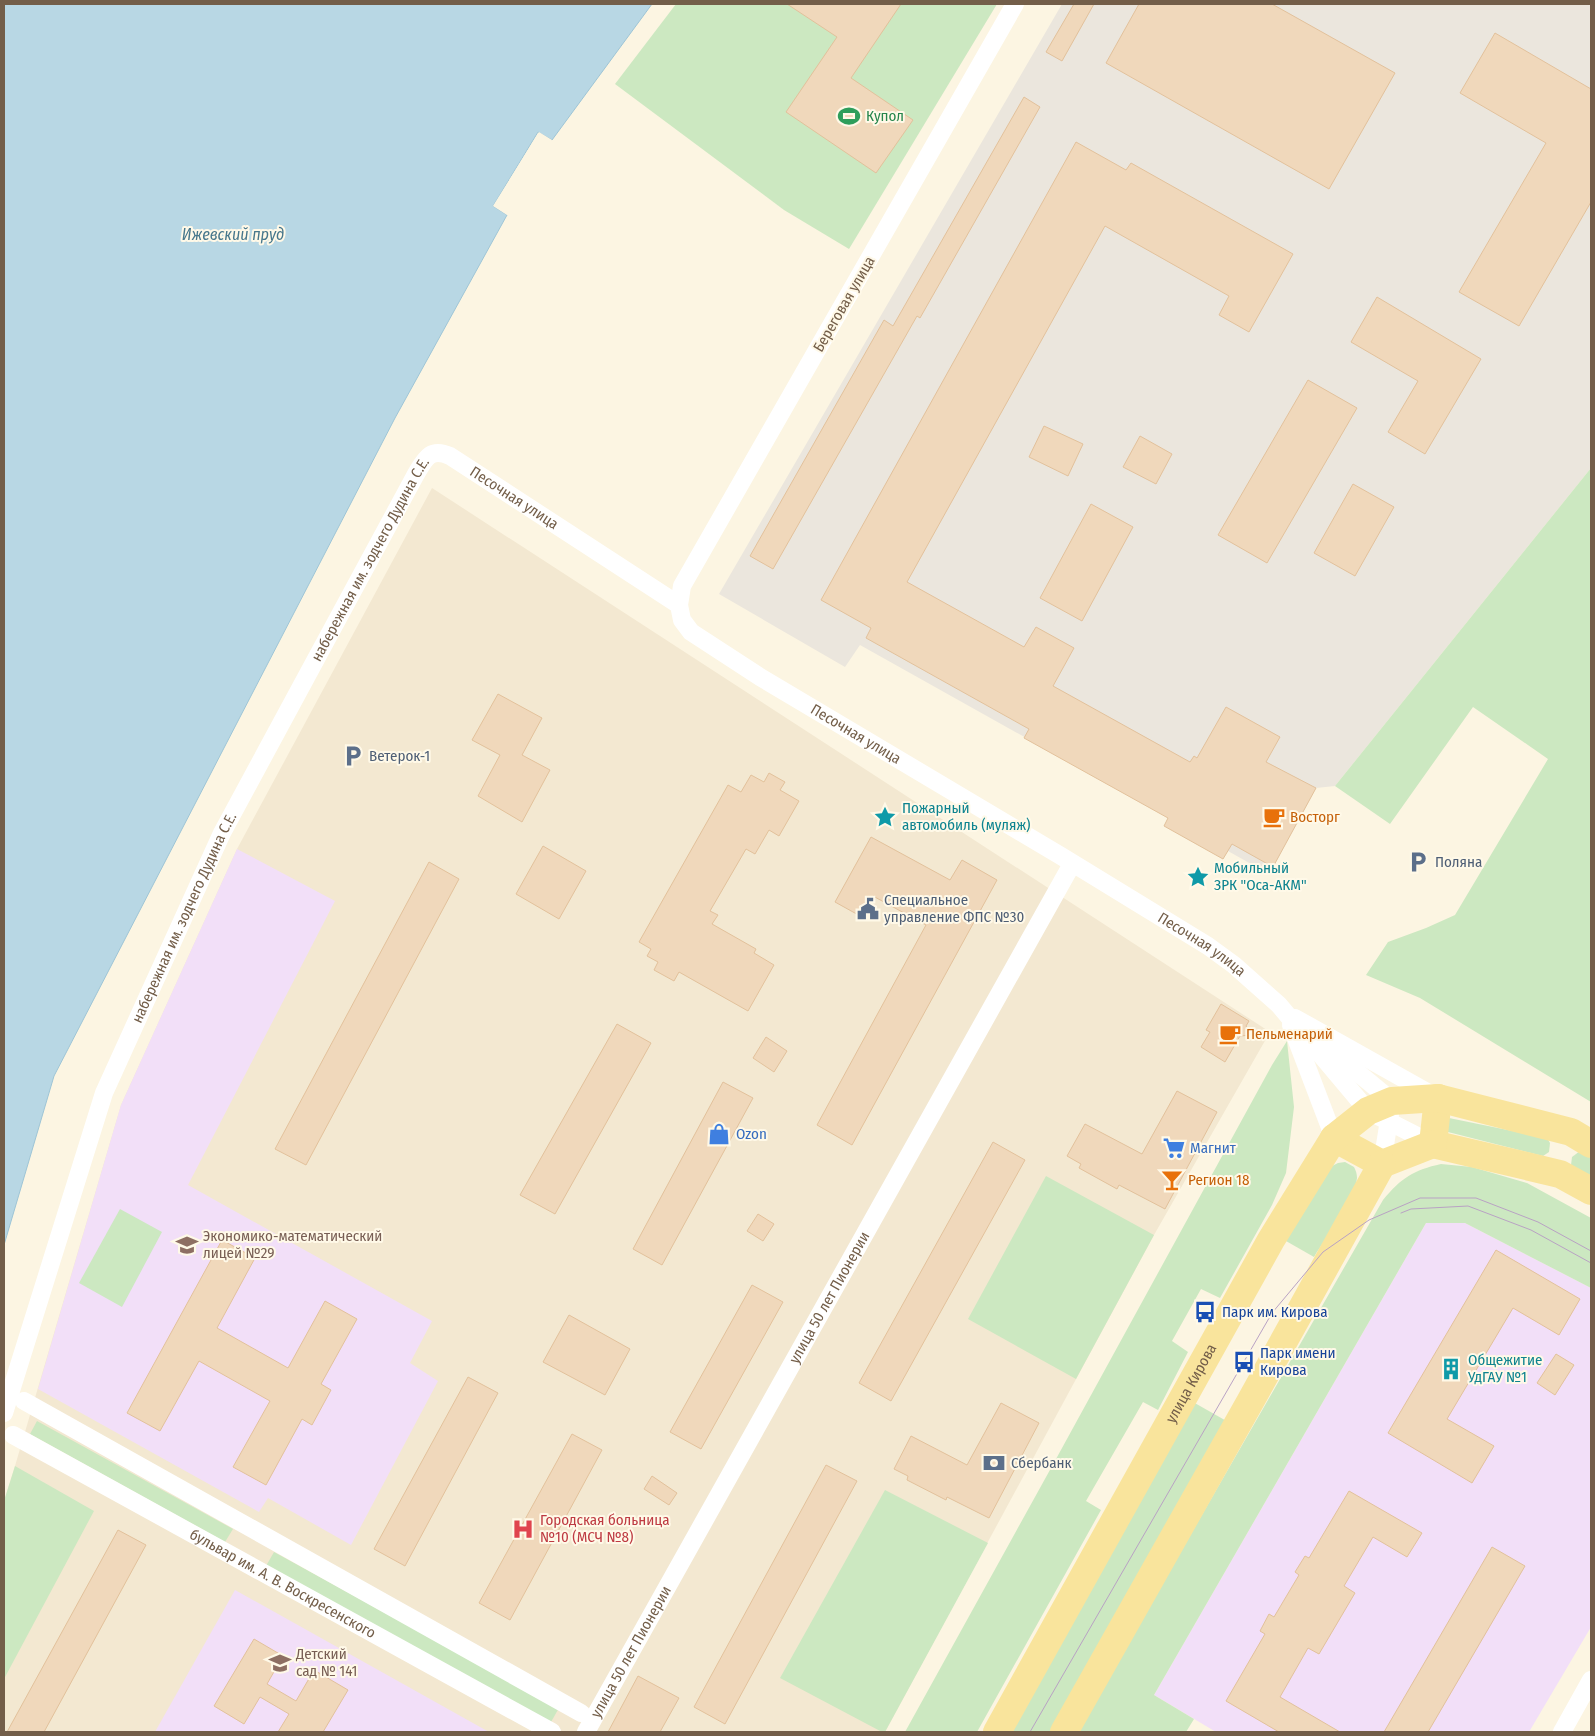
<svg xmlns="http://www.w3.org/2000/svg" width="1595" height="1736" viewBox="0 0 1595 1736" font-family="'Fira Sans Condensed',sans-serif">
<style>
.residential{fill:#f3e8d1}
.industrial{fill:#ebe6dd}
.education{fill:#f2dff8}
.green{fill:#cce8c1}
.water{fill:#b8d7e4;stroke:#9ec5d6}
.pier{fill:#fcf5e2}
.building{fill:#f0d8bb;stroke:#e2c19b}
.lines{fill:none;stroke-linecap:round;stroke-linejoin:round}
.street{stroke:#fff;stroke-width:18}
.primary{stroke:#f9e49c;stroke-width:28}
.tram{stroke:#b9a2c4;stroke-width:1}
.labels{text-anchor:middle;dominant-baseline:central;stroke-width:4;stroke-linejoin:round;paint-order:stroke}
.leisure-label{font-size:15px;fill:#27864d;stroke:#fff9e8;text-anchor:start}
.street-label{font-size:15px;fill:#735e49;stroke:#fff9e8}
.service-label{font-size:15px;fill:#4e5e75;stroke:#fff9e8;text-anchor:start}
.culture-label{font-size:15px;fill:#0d838f;stroke:#fff9e8;text-anchor:start}
.food-label{font-size:15px;fill:#c56008;stroke:#fff9e8;text-anchor:start}
.shop-label{font-size:15px;fill:#366cbe;stroke:#fff9e8;text-anchor:start}
.education-label{font-size:15px;fill:#785e54;stroke:#fff9e8;text-anchor:start}
.transit-label{font-size:15px;fill:#164399;stroke:#fff9e8;text-anchor:start}
.health-label{font-size:15px;fill:#be3a42;stroke:#fff9e8;text-anchor:start}
.water-label{font-size:16px;font-style:italic;fill:#47778c;stroke:#fff9e8}
</style>
<rect width="100%" height="100%" fill="#fcf5e2"/>
<!-- residential -->
<path class="residential" d="M432,488L1270,1032L1154,1235L885,1732H4V1501L15,1466L121,1105L237,849Z"/>
<!-- industrial -->
<path class="industrial" d="M1062,4H1591V468L1335,786L1316,788L1269,874L860,645L845,667L719,594Z"/>
<!-- education -->
<g class="education">
<path d="M237,849L335,901L188,1185L432,1321L410,1363L438,1381L351,1545L268,1498L259,1512L38,1389L121,1105Z"/>
<path d="M1426,1223H1465L1591,1288V1627L1529,1732H1216L1154,1695Z"/>
<path d="M235,1590L489,1732H155Z"/>
</g>
<!-- green -->
<g class="green">
<path d="M676,4H997L849,249L784,210L615,84Z"/>
<path d="M1591,468V1102L1420,998L1366,975L1388,942L1426,928L1455,915L1548,759L1473,707L1390,824L1335,786Z"/>
<path d="M1287,1041L1294,1107L1286,1173L1272,1205L1220,1298L1201,1289L1172,1341L1188,1352L1158,1410L1143,1402L1086,1501L1101,1510L977,1732H905L1056,1459L1272,1065Z"/>
<path d="M1449,1118L1547,1138L1550,1143L1549,1152L1543,1156L1448,1132L1443,1129Z"/>
<path d="M1580,1151L1591,1152V1180L1571,1165L1572,1157Z"/>
<path d="M1345,1162L1354,1167C1356,1171 1357,1174 1357,1178C1355,1200 1326,1237 1314,1257L1286,1241L1332,1166L1338,1163Z"/>
<path d="M1441,1164L1472,1167L1527,1183L1591,1218V1288L1465,1223H1426L1154,1695L1194,1719L1186,1732H1077L1383,1200C1401,1178 1414,1170 1441,1164Z"/>
<path d="M1046,1176L1154,1235L1076,1379L968,1319Z"/>
<path d="M120,1209L162,1232L122,1307L79,1283Z"/>
<path d="M1193,1402L1230,1423L1055,1732H1006Z"/>
<path d="M37,1421L233,1529L225,1542L30,1434Z"/>
<path d="M15,1466L94,1511L4,1679V1501Z"/>
<path d="M885,1490L988,1543L885,1732H882L780,1678Z"/>
<path d="M274,1552L559,1708L551,1722L266,1566Z"/>
</g>
<!-- water -->
<path class="water" d="M4,4H652L552,140L538,132L493,206L507,215L395,418L54,1076L4,1245Z"/>
<!-- pier -->
<path class="pier" d="M539,132L552,140L551,142L539,135L496,205L508,212L507,215L493,206Z"/>
<!-- building -->
<g class="building">
<path d="M787,4H901L851,78L913,120L876,173L786,112L837,37Z"/>
<path d="M1074,4H1094L1062,61L1046,52Z"/>
<path d="M1139,4H1272L1395,73L1329,189L1106,63Z"/>
<path d="M1495,33L1591,89V202L1519,326L1459,292L1546,143L1460,93Z"/>
<path d="M1024,97L1040,107L920,318L917,316L773,569L750,556L884,320L893,326Z"/>
<path d="M1076,142L1126,170L1131,163L1293,254L1249,332L1219,315L1229,296L1105,226L907,582L1024,647L1036,627L1074,648L1053,686L1190,762L1194,756L1197,758L1226,707L1280,737L1266,762L1316,788L1273,867L1232,844L1223,859L1164,826L1168,818L1024,738L1029,729L866,638L871,628L821,600Z"/>
<path d="M1377,297L1481,359L1425,454L1388,432L1418,381L1351,342Z"/>
<path d="M1308,380L1357,408L1267,563L1218,535Z"/>
<path d="M1044,426L1083,444L1068,476L1029,457Z"/>
<path d="M1140,436L1172,454L1156,484L1123,467Z"/>
<path d="M1353,484L1394,507L1355,576L1314,553Z"/>
<path d="M1091,504L1133,527L1082,621L1040,598Z"/>
<path d="M498,694L542,718L522,755L550,770L522,822L478,796L500,755L472,740Z"/>
<path d="M769,773L785,782L780,790L799,801L779,836L769,830L755,854L746,849L710,911L718,915L712,924L756,949L754,953L774,965L748,1011L679,972L674,981L654,970L658,962L647,956L651,949L639,942L728,785L741,792L751,775L764,782Z"/>
<path d="M871,837L950,880L962,860L997,880L852,1145L817,1125L926,925L873,896L862,917L835,902Z"/>
<path d="M543,846L586,871L559,919L516,894Z"/>
<path d="M429,862L459,879L306,1165L275,1149Z"/>
<path d="M1221,1004L1249,1021L1246,1026L1252,1035L1240,1036L1225,1062L1201,1047L1210,1032L1206,1030Z"/>
<path d="M617,1024L651,1043L555,1214L520,1195Z"/>
<path d="M766,1037L787,1051L774,1072L753,1058Z"/>
<path d="M723,1082L753,1098L662,1265L633,1249Z"/>
<path d="M1177,1091L1217,1112L1165,1209L1119,1185L1117,1189L1079,1168L1081,1164L1067,1156L1085,1124L1142,1154Z"/>
<path d="M993,1142L1025,1160L891,1401L859,1383Z"/>
<path d="M758,1214L774,1224L763,1241L747,1231Z"/>
<path d="M222,1240L255,1258L217,1328L288,1368L325,1301L357,1319L321,1384L331,1390L312,1425L302,1419L266,1485L233,1467L270,1401L199,1361L160,1431L127,1413Z"/>
<path d="M1496,1250L1580,1299L1559,1335L1513,1308L1447,1419L1494,1446L1472,1483L1388,1433Z"/>
<path d="M752,1285L783,1302L701,1449L670,1432Z"/>
<path d="M569,1315L630,1349L605,1395L543,1362Z"/>
<path d="M1556,1354L1574,1365L1555,1395L1537,1383Z"/>
<path d="M468,1377L498,1393L405,1566L374,1549Z"/>
<path d="M1001,1403L1039,1423L989,1518L947,1497L946,1500L907,1480L908,1476L894,1469L911,1436L967,1465Z"/>
<path d="M572,1434L602,1450L510,1620L479,1603Z"/>
<path d="M826,1465L857,1481L725,1724L694,1707Z"/>
<path d="M652,1476L677,1493L669,1505L644,1489Z"/>
<path d="M1349,1491L1422,1533L1407,1557L1373,1537L1344,1586L1355,1593L1319,1654L1308,1648L1280,1697L1340,1732H1279L1226,1701L1265,1634L1260,1631L1269,1614L1274,1617L1299,1575L1295,1572L1305,1556L1309,1558Z"/>
<path d="M118,1530L146,1545L44,1732H7Z"/>
<path d="M1492,1547L1525,1566L1428,1732H1384Z"/>
<path d="M254,1639L283,1656L267,1684L296,1701L314,1670L348,1690L323,1732H278L289,1714L260,1697L244,1724L214,1706Z"/>
<path d="M638,1676L679,1698L660,1732H608Z"/>
</g>
<g class="lines">
<!-- street -->
<g class="street">
<path id="s1" d="M1015,4L682,586L679,605L682,620L691,632L760,677L1061,856L1208,946L1234,965L1279,1005L1368,1111L1433,1144"/>
<path d="M1295,1018L1436,1097"/>
<path d="M1291,1025L1334,1138"/>
<path d="M1322,1043L1392,1101L1382,1164"/>
<path d="M24,1401L581,1713"/>
<path id="s2" d="M4,1413L104,1093L222,833L416,474C425,459 430,447 450,456L679,605"/>
<path id="s3" d="M13,1435L552,1732"/>
<path id="s4" d="M586,1732L1072,864"/>
<path d="M1562,1732L1591,1680"/>
</g>
<!-- primary -->
<g class="primary">
<path d="M1334,1138L1382,1164"/>
<path d="M1433,1144L1560,1174L1591,1191"/>
<path d="M1433,1144L1438,1098"/>
<path d="M1382,1164L1433,1144"/>
<path id="s5" d="M997,1732L1271,1240L1334,1138L1368,1111L1392,1101L1438,1098L1571,1132L1591,1144"/>
<path d="M1064,1732L1250,1402L1382,1164"/>
</g>
<!-- tram -->
<g class="tram">
<path d="M1401,1213L1411,1209L1468,1206L1531,1230L1591,1263"/>
<path d="M1030,1732L1272,1313L1323,1252L1369,1220L1420,1198H1476L1538,1222L1591,1251"/>
</g>
</g>
<!-- icons -->
<defs>
<g id="stadium-bare" transform="scale(1.725)"><path d="M0-5a6.5 5 0 1 0 0 10a6.5 5 0 1 0 0-10ZM-3.5-1.8h7v3.6h-7Z" fill="#2e9e5b" stroke="#fff9e8" stroke-width="2.5" paint-order="stroke"/></g>
<g id="parking-bare" transform="scale(1.725)"><path d="M-3.5-5.5H1a3.5 3.5 0 0 1 0 7H-1V5.5H-3.5ZM-1-3.4V-.6H.8a1.4 1.4 0 0 0 0-2.8Z" fill="#5c6f8a" stroke="#fff9e8" stroke-width="2.5" paint-order="stroke"/></g>
<g id="sight-bare" transform="scale(1.725)"><path d="M0-6L1.8-2.2L6-1.7L2.9 1.2L3.7 5.4L0 3.3L-3.7 5.4L-2.9 1.2L-6-1.7L-1.8-2.2Z" fill="#0f9aa8" stroke="#fff9e8" stroke-width="2.5" paint-order="stroke"/></g>
<g id="cafe-bare" transform="scale(1.725)"><path d="M-5.5-4.5H6V0H3Q3 3.5 0 3.5H-2.5Q-5.5 3.5-5.5 0ZM3-3.2v2h1.7v-2ZM-6 4.5H4V6H-6Z" fill="#e8710a" stroke="#fff9e8" stroke-width="2.5" paint-order="stroke"/></g>
<g id="civic-bare" transform="scale(1.725)"><path d="M-.6-6.5H3V-4.5H.6V-3L4-1V1h2V6H-6V1h2V-1L-.6-3ZM-1.2 2.5V6h2.4V2.5Z" fill="#5c6f8a" stroke="#fff9e8" stroke-width="2.5" paint-order="stroke"/></g>
<g id="shop-bare" transform="scale(1.725)"><path d="M-5-2.5h2.3a2.7 3.5 0 0 1 5.4 0H5L5.5 6h-11ZM-1.5-2.5h3a1.5 2.3 0 0 0-3 0Z" fill="#3f7fe0" stroke="#fff9e8" stroke-width="2.5" paint-order="stroke"/></g>
<g id="supermarket-bare" transform="scale(1.725)"><path d="M-6-5.5h2.5l.6 2H6L4.5 2H-2.5L-4.4-4H-6ZM-1.5 3.2a1.3 1.3 0 1 0 .1 0ZM3 3.2a1.3 1.3 0 1 0 .1 0Z" fill="#3f7fe0" stroke="#fff9e8" stroke-width="2.5" paint-order="stroke"/></g>
<g id="bar-bare" transform="scale(1.725)"><path d="M-6-5H6L.8 .8V4.5H3.5V6h-7V4.5H-.8V.8Z" fill="#e8710a" stroke="#fff9e8" stroke-width="2.5" paint-order="stroke"/></g>
<g id="school-bare" transform="scale(1.725)"><path d="M0-5L7-2L0 1L-7-2ZM-4 1L0 2.5L4 1V4Q0 6-4 4Z" fill="#8d6e63" stroke="#fff9e8" stroke-width="2.5" paint-order="stroke"/></g>
<g id="bus-bare" transform="scale(1.725)"><path d="M-5-6H5V4H4V6H2V4H-2V6H-4V4H-5ZM-3.5-4V0h7V-4ZM-3.5 1.2v1.5H-2V1.2ZM2 1.2v1.5H3.5V1.2Z" fill="#1a4fb4" stroke="#fff9e8" stroke-width="2.5" paint-order="stroke"/></g>
<g id="building-bare" transform="scale(1.725)"><path d="M-4-6H4V6H1V3H-1V6H-4ZM-2.5-4.3h1.7v1.8h-1.7ZM.8-4.3h1.7v1.8H.8ZM-2.5-1h1.7V.8h-1.7ZM.8-1h1.7V.8H.8Z" fill="#0f9aa8" stroke="#fff9e8" stroke-width="2.5" paint-order="stroke"/></g>
<g id="bank-bare" transform="scale(1.725)"><path d="M-6-4H6V4H-6ZM0-2.3a2.3 2.3 0 1 0 0 4.6a2.3 2.3 0 1 0 0-4.6Z" fill="#5c6f8a" stroke="#fff9e8" stroke-width="2.5" paint-order="stroke"/></g>
<g id="hospital-bare" transform="scale(1.725)"><path d="M-5-5h3v3.5h4V-5h3V5h-3V1.5h-4V5h-3Z" fill="#e0444e" stroke="#fff9e8" stroke-width="2.5" paint-order="stroke"/></g>
</defs>
<g fill-rule="evenodd">
<use href="#stadium-bare" x="849" y="116"/>
<use href="#parking-bare" x="353" y="756"/>
<use href="#sight-bare" x="885" y="817"/>
<use href="#cafe-bare" x="1274" y="817"/>
<use href="#parking-bare" x="1418" y="862"/>
<use href="#sight-bare" x="1198" y="877"/>
<use href="#civic-bare" x="868" y="909"/>
<use href="#cafe-bare" x="1230" y="1034"/>
<use href="#shop-bare" x="719" y="1134"/>
<use href="#supermarket-bare" x="1174" y="1148"/>
<use href="#bar-bare" x="1172" y="1180"/>
<use href="#school-bare" x="187" y="1245"/>
<use href="#bus-bare" x="1205" y="1312"/>
<use href="#bus-bare" x="1244" y="1362"/>
<use href="#building-bare" x="1451" y="1369"/>
<use href="#bank-bare" x="994" y="1463"/>
<use href="#hospital-bare" x="523" y="1529"/>
<use href="#school-bare" x="280" y="1663"/>
</g>
<g class="labels">
<!-- leisure labels -->
<g class="leisure-label">
<text x="866" y="116">Купол</text>
</g>
<!-- street labels -->
<g class="street-label">
<text transform="translate(844 304) rotate(-60)">Береговая улица</text>
<text stroke="none"><textPath href="#s2" startOffset="1150">Песочная улица</textPath></text>
<text stroke="none"><textPath href="#s2" startOffset="932">набережная им. зодчего Дудина С.Е.</textPath></text>
<text stroke="none"><textPath href="#s1" startOffset="914">Песочная улица</textPath></text>
<text stroke="none"><textPath href="#s2" startOffset="528">набережная им. зодчего Дудина С.Е.</textPath></text>
<text stroke="none"><textPath href="#s1" startOffset="1319">Песочная улица</textPath></text>
<text stroke="none"><textPath href="#s4" startOffset="498">улица 50 лет Пионерии</textPath></text>
<text stroke="none"><textPath href="#s5" startOffset="399">улица Кирова</textPath></text>
<text stroke="none"><textPath href="#s3" startOffset="308">бульвар им. А. В. Воскресенского</textPath></text>
<text stroke="none"><textPath href="#s4" startOffset="92">улица 50 лет Пионерии</textPath></text>
</g>
<!-- service labels -->
<g class="service-label">
<text x="369" y="756">Ветерок-1</text>
<text x="1435" y="862">Поляна</text>
<text x="884" y="900">Специальное<tspan x="884" dy="17">управление ФПС №30</tspan></text>
<text x="1011" y="1463">Сбербанк</text>
</g>
<!-- culture labels -->
<g class="culture-label">
<text x="902" y="808">Пожарный<tspan x="902" dy="17">автомобиль (муляж)</tspan></text>
<text x="1214" y="868">Мобильный<tspan x="1214" dy="17">ЗРК "Оса-АКМ"</tspan></text>
<text x="1468" y="1360">Общежитие<tspan x="1468" dy="17">УдГАУ №1</tspan></text>
</g>
<!-- food labels -->
<g class="food-label">
<text x="1290" y="817">Восторг</text>
<text x="1246" y="1034">Пельменарий</text>
<text x="1188" y="1180">Регион 18</text>
</g>
<!-- shop labels -->
<g class="shop-label">
<text x="736" y="1134">Ozon</text>
<text x="1190" y="1148">Магнит</text>
</g>
<!-- education labels -->
<g class="education-label">
<text x="203" y="1236">Экономико-математический<tspan x="203" dy="17">лицей №29</tspan></text>
<text x="296" y="1654">Детский<tspan x="296" dy="17">сад № 141</tspan></text>
</g>
<!-- transit labels -->
<g class="transit-label">
<text x="1222" y="1312">Парк им. Кирова</text>
<text x="1260" y="1353">Парк имени<tspan x="1260" dy="17">Кирова</tspan></text>
</g>
<!-- health labels -->
<g class="health-label">
<text x="540" y="1520">Городская больница<tspan x="540" dy="17">№10 (МСЧ №8)</tspan></text>
</g>
<!-- water labels -->
<g class="water-label">
<text x="233" y="234">Ижевский пруд</text>
</g>
</g>
<!-- border -->
<rect width="1595" height="1736" fill="none" stroke="#735e49" stroke-width="10"/>
</svg>
